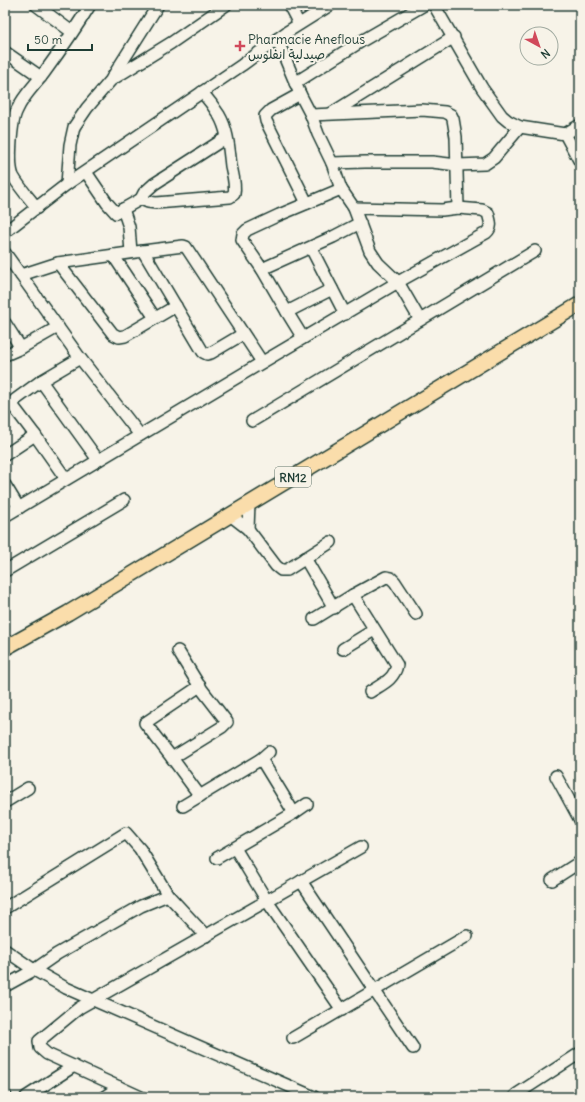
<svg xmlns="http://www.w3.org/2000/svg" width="585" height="1102" viewBox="0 0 585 1102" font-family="Delius,'Playpen Sans Arabic',sans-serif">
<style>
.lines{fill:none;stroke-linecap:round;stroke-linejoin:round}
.minor-casing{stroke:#1f3d34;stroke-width:14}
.major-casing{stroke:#1f3d34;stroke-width:17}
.minor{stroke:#f7f3e8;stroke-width:11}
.major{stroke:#faddab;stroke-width:14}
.poi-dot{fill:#d1495b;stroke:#f7f3e8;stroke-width:1.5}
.labels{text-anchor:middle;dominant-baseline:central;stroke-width:4;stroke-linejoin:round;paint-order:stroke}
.shield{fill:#f7f3e8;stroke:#60746a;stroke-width:1}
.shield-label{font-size:12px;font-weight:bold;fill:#1f3d34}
.poi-label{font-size:13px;fill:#1f3d34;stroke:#f7f3e8;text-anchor:start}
</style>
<rect width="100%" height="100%" fill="#f7f3e8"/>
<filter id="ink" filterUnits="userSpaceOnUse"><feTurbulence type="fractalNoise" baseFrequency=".025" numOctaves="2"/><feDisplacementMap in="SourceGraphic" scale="8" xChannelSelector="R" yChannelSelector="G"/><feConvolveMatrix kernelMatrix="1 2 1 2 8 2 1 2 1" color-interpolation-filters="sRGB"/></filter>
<g filter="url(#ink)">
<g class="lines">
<!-- minor casing -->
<g class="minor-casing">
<g id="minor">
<path d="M36,5L72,32"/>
<path d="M289,5L299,24"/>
<path d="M434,5L482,88L502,116L508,121L520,127L565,134L580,162"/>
<path d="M277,39L300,94L311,115L318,134L332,163L341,189L354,208L370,251L378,263L398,282L420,320"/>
<path d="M5,52L41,77"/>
<path d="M112,78L158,5"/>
<path d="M295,83L360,42L424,5"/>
<path d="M202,92C208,99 214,107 219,115C228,130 229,149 231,166C233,175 236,186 234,194L230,197L156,203L148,202L141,199L144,193L154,184L227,137"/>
<path d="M300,94L271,110L265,116L266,121L307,203"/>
<path d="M332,113L454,37"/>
<path d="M311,115L422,110L445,112L451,115L453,119L456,137L458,208"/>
<path d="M565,134L580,125"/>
<path d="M332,163L365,162H432L457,165L485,164L494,158L520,127"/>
<path d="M86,172L107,203L116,213L141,199"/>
<path d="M67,184L70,145L74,127L87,108L111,80L171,43L226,5"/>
<path d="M341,189L279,215L247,230L243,234L242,240L262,269L333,237L360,223"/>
<path d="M37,208C29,198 19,187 13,176C8,164 11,121 17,110C23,96 35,85 44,73C60,51 76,28 90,5"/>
<path d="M123,209L129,227L131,252"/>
<path d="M5,232L67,184L242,65L287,32L330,5"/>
<path d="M311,248L345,314"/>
<path d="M143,251L203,352L207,354L211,353L243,334"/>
<path d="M5,253L80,358L140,435"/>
<path d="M113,255L155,318"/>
<path d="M58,263L143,251L183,246L186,247L262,362"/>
<path d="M262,269L287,312L332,289"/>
<path d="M21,275L58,263L113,334L119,337L125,336L176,306"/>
<path d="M287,312L303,338"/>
<path d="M5,323L21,348"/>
<path d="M5,355L21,348L58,327"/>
<path d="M41,381L98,460"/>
<path d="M252,421L535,251"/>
<path d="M5,455L35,435"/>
<path d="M66,479L35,435L13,406L15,400L41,381L80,358"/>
<path d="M5,485L19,508"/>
<path d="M230,515L248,529L276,566L281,570H287L331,542"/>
<path d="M5,516L251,369L398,282L486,233C493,227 490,221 488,213L482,210L458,208L442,210L354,208"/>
<path d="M248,529L249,503"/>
<path d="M305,558L334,608"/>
<path d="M5,571L124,500"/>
<path d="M353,595L397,665C394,680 382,684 370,692"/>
<path d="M314,619L353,595L386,577L391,578L395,582L416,614"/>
<path d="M343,649L374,630"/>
<path d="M172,758L222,727L227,722L200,687L178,651"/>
<path d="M261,759L294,813"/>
<path d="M556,776L580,820"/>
<path d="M200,796L172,758L145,723L200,686"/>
<path d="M5,802L28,788"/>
<path d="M183,806L261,759L269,752"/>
<path d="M235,848L267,901L342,1010"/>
<path d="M217,858L294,813L307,804"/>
<path d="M552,880L580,862"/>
<path d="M301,881L413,1048"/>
<path d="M168,895L206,936"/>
<path d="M5,908L126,833L140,849L168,895L141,906L57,954L34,970L5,986"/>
<path d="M5,950L34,970L66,988L314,1097"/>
<path d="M293,1038L467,936"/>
<path d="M5,1095L6,1097"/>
<path d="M26,1097L74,1066"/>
<path d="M104,1097L119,1087"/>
<path d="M141,1097L47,1054L40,1048L39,1041L79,1008L361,847"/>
<path d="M514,1097L517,1094L580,1053"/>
</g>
</g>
<!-- major casing -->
<g class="major-casing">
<path id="major" d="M5,648L68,613L580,304"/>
</g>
<!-- minor -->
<use href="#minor" class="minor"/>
<!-- major -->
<use href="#major" class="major"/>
</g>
</g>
<!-- markers -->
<path class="poi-dot" d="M238 40h4v4h4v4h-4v4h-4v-4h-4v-4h4z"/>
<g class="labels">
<!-- shield labels -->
<rect class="shield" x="275" y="467" width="36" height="20" rx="3"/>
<g class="shield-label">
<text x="293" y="477">RN12</text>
</g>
<!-- poi labels -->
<g class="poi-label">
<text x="248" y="39">Pharmacie Aneflous<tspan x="248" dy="15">صيدلية انفلوس</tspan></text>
</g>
</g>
<!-- margin -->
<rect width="585" height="1102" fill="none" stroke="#f7f3e8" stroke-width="20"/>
<rect x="10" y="10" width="565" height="1082" fill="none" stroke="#1f3d34" stroke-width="1.5" filter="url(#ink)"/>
<!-- north arrow -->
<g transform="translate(539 46) rotate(140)"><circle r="19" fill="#f7f3e8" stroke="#a1aaa0"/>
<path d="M0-3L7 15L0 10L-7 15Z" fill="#d1495b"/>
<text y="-6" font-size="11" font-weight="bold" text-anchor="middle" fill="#1f3d34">N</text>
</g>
<!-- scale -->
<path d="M28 44v6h64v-6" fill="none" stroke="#1f3d34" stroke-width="2"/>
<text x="34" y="44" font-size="12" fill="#1f3d34" stroke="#f7f3e8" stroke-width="3" paint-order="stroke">50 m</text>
</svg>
